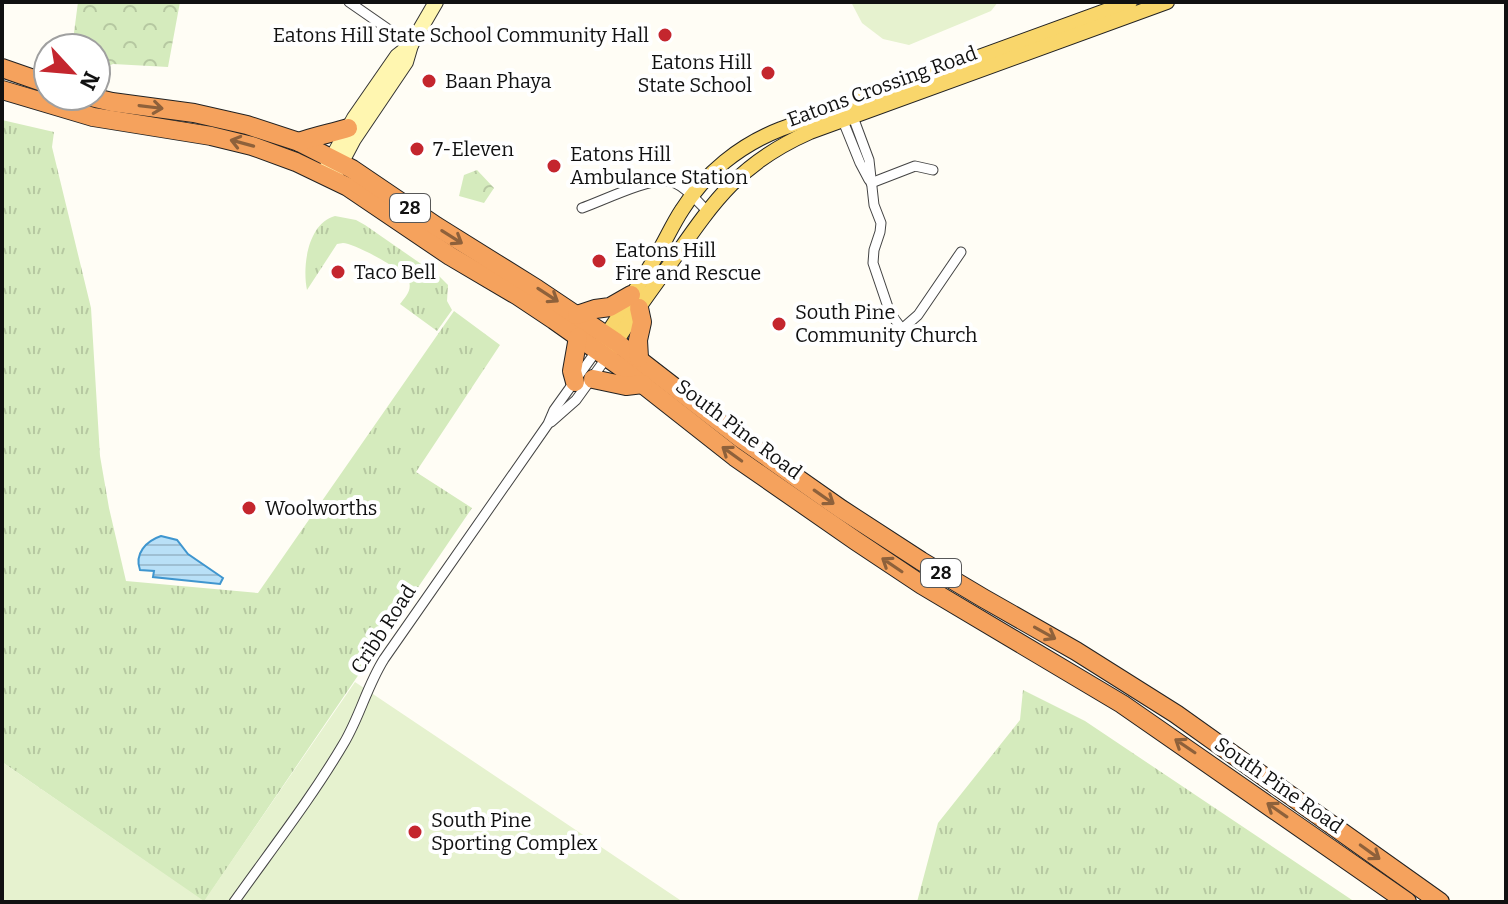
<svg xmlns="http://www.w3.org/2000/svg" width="1508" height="904" viewBox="0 0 1508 904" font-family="Bitter,serif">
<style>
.grass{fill:url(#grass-tufts)}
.park{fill:url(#park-crowns)}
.pitch{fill:#e6f2cf}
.water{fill:url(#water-rules);stroke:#3f96cf;stroke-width:2}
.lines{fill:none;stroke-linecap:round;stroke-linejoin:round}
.street-casing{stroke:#444;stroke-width:11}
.secondary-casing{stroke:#333;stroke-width:16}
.primary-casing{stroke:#222;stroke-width:16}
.highway-casing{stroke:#222;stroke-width:20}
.street{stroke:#fff;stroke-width:9}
.secondary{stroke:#fff6b0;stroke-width:14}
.primary{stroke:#f9d66b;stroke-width:14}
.highway{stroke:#f5a25d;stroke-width:18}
.oneway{stroke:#8e613b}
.poi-dot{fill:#c4262e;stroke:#fff;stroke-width:3}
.labels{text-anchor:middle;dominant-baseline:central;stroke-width:8;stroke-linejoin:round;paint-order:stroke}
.shield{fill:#fff;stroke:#585858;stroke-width:2}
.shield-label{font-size:18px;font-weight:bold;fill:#111}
.poi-label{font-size:20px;fill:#111;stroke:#fff;text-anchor:start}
.street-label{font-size:20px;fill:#111;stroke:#fff}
</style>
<defs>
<pattern id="grass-tufts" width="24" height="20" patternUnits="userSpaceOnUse" patternTransform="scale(2)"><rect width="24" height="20" fill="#d5ebbd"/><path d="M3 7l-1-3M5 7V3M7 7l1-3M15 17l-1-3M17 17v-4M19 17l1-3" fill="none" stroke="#b6c8a1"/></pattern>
<pattern id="park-crowns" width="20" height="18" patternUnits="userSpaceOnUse" patternTransform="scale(2)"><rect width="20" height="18" fill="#d5ebbd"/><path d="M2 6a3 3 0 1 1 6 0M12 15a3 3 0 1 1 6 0" fill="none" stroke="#b6c8a1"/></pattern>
<pattern id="water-rules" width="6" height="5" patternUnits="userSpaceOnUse" patternTransform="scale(2)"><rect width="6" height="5" fill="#b9e0f7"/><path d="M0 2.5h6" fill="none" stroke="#9ebfd3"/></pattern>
</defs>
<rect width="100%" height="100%" fill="#fffdf5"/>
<!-- grass -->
<g class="grass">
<path d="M2,120L54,132L52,147L91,308L100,456L109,508L126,581L258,593L454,311L500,345L416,472L472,508L204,902L2,762Z"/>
<path d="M335,216L356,220L365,225L440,277L448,285L447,301L452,310L437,331L400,304C405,297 412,291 409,281C406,271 354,243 343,243C341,243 339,244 337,244L307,290C302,266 308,223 335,216Z"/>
<path d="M1023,690L1085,721L1355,902H917L938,823L1020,720Z"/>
</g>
<!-- park -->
<g class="park">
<path d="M78,2H180L168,67L113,64L96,71V48H72Z"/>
<path d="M477,170L494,188L484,203L459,196L464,175Z"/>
</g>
<!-- pitch -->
<g class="pitch">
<path d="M851,2H998L991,11L909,45L883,39L862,23Z"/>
<path d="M355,682L683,902H2V762L204,901Z"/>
</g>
<!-- water -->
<path class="water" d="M161,536L177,540L188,554L223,578L220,584L153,577L154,571L140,570C134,554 146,541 161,536Z"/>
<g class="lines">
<!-- street casing -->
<g class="street-casing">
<g id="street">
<path d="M349,2L411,45"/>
<path d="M853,117L869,160L874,205L881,223L880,232L874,250L873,263L890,313L902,329L918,315L961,252"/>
<path d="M843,121L860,163L869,180"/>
<path d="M871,183L915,166L933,170"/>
<path d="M582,208C602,201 649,178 667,181C682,182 697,201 707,211"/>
<path d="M551,422L576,400L607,357"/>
<path d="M234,902C271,850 311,799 344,743C360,716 367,686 384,659L548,424L554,410L597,350"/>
</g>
</g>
<!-- secondary casing -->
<g class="secondary-casing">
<g id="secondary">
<path d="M337,171L354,139L406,62L411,45"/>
<path d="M323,174L354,118L397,56L411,45L436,2"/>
</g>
</g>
<!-- primary casing -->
<g class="primary-casing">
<g id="primary">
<path d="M602,342C620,314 638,287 655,258C665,242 672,225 682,210C705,173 740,145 781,129L1130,2"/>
<path d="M612,349C628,321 648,294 668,267C712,204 737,164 810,132L1167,2"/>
</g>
</g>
<!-- highway casing -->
<g class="highway-casing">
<g id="highway">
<path d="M2,68L48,84"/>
<path d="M2,90L93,117L211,136L252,146L296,162L348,187L450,256L518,296L554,320L622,368L735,457L856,541L922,585L1122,704L1407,902"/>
<path d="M87,96L112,102L194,113L247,125L299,142L352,169L436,226L537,289L616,342L740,438L841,509L921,561L983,598L1076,651L1176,714L1440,902"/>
<path d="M299,142C315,136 332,133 348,128"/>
<path d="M639,308L642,322L638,340L639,358"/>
<path d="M577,315L595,309L610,307L631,295"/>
<path d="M593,379L626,386L643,384"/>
<path d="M575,382L572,371L578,337"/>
</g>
</g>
<!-- street -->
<use href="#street" class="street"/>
<!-- secondary -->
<use href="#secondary" class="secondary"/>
<!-- primary -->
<use href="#primary" class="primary"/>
<!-- highway -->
<use href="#highway" class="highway"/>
</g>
<!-- one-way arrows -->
<defs><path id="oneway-shaft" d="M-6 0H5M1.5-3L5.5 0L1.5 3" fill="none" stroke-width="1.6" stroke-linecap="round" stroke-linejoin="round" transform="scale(2)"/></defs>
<g class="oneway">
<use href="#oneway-shaft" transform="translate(151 107) rotate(7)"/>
<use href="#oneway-shaft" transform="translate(242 143) rotate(-165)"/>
<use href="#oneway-shaft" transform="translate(452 237) rotate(32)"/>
<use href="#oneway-shaft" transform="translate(548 295) rotate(33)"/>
<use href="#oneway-shaft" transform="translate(732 454) rotate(-144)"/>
<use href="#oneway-shaft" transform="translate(824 497) rotate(35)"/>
<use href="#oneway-shaft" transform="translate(892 565) rotate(-146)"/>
<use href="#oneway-shaft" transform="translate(1045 633) rotate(29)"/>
<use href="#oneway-shaft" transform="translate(1185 746) rotate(-146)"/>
<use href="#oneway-shaft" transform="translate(1277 810) rotate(-145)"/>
<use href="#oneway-shaft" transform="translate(1370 852) rotate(36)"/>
</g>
<!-- markers -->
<g class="poi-dot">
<circle cx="665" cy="35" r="8"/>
<circle cx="768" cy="73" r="8"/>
<circle cx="429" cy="81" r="8"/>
<circle cx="417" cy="149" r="8"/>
<circle cx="554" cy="166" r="8"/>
<circle cx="599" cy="261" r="8"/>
<circle cx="338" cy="272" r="8"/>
<circle cx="779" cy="324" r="8"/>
<circle cx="249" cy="508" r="8"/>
<circle cx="415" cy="832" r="8"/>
</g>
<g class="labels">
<!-- shield labels -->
<g class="shield">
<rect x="390" y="194" width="40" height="28" rx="6"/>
<rect x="921" y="559" width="40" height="28" rx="6"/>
</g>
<g class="shield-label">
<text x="410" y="208">28</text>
<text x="941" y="573">28</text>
</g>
<!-- poi labels -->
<g class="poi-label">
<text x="649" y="35" text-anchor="end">Eatons Hill State School Community Hall</text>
<text x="752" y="62" text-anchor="end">Eatons Hill<tspan x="752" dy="23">State School</tspan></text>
<text x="445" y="81">Baan Phaya</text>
<text x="433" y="149">7-Eleven</text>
<text x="570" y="154">Eatons Hill<tspan x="570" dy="23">Ambulance Station</tspan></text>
<text x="615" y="250">Eatons Hill<tspan x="615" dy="23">Fire and Rescue</tspan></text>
<text x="354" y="272">Taco Bell</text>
<text x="795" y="312">South Pine<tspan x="795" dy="23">Community Church</tspan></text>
<text x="265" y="508">Woolworths</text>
<text x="431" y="820">South Pine<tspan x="431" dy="23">Sporting Complex</tspan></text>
</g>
<!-- street labels -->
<g class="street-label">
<text transform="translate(882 86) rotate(-20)">Eatons Crossing Road</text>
<text transform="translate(739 429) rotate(37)">South Pine Road</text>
<text transform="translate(383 629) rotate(-57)">Cribb Road</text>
<text transform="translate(1279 785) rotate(35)">South Pine Road</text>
</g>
</g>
<!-- border -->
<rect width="1508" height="904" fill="none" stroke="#111111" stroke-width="8"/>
<!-- north arrow -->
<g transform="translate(72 72) rotate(116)"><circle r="38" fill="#ffffff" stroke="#a0a0a0" stroke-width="2"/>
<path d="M0-6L14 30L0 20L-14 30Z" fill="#c4262e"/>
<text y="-12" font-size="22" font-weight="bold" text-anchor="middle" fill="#111111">N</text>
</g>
</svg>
